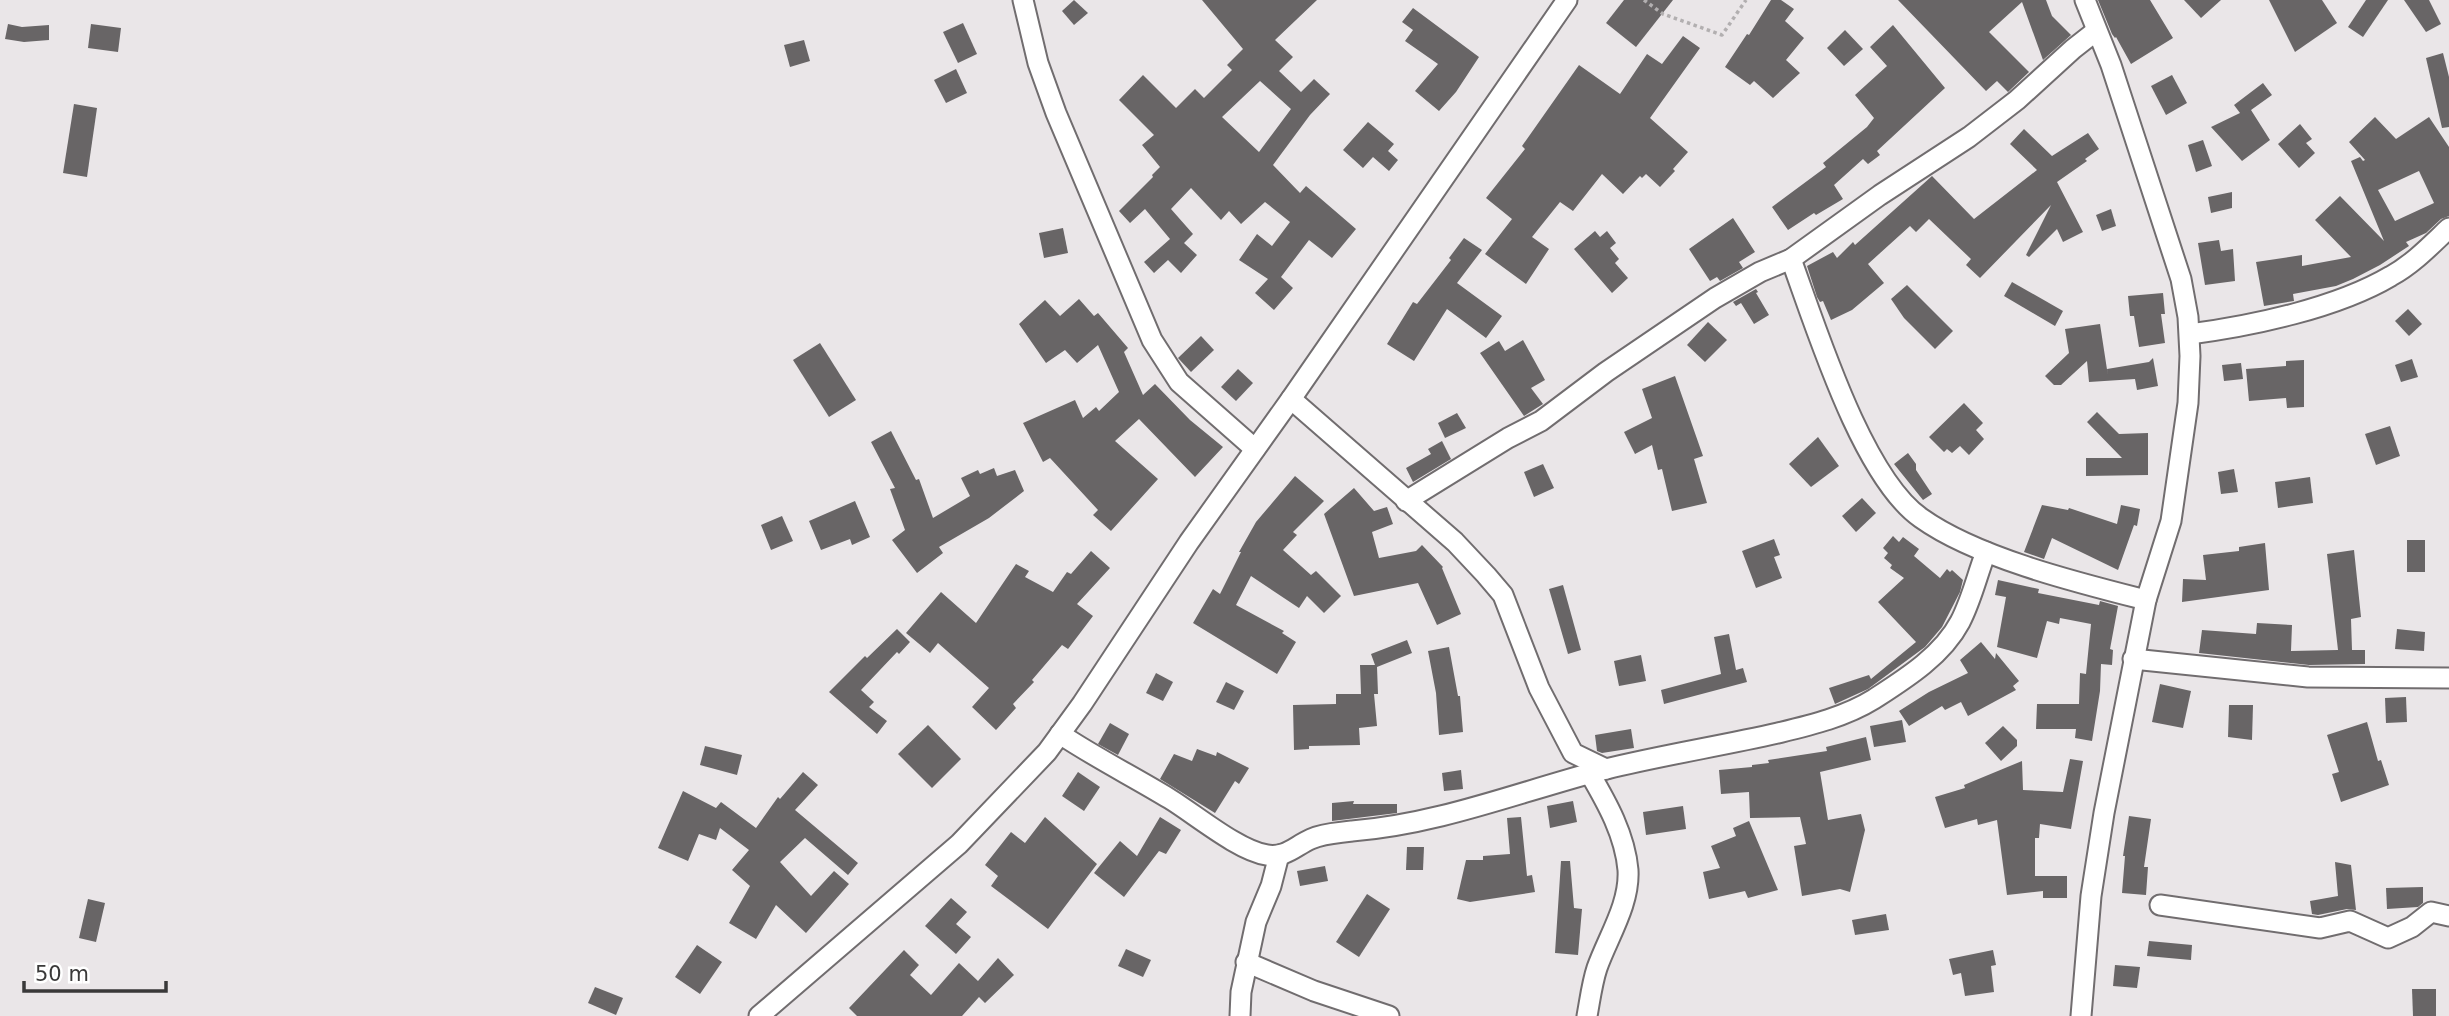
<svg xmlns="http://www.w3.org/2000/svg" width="2449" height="1016" viewBox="0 0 2449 1016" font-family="'DejaVu Sans',sans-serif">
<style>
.building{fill:#686566;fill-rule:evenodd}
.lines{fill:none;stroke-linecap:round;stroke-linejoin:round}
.street-casing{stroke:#716d6f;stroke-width:23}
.path{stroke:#b2afb0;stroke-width:3.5;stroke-dasharray:3.5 3.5;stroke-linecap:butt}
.street{stroke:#fff;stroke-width:19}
</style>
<rect width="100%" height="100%" fill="#eae6e8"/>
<!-- building -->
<g class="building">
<path d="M1074,0L1088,13L1074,25L1062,11Z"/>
<path d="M1202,0H1317L1275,40L1293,57L1279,71L1301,92L1314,79L1330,94L1310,115L1273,165L1300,193L1306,186L1356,229L1332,258L1309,240L1281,277L1293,288L1274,310L1255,293L1268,279L1239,260L1257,234L1272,246L1290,222L1265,202L1241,224L1229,211L1221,220L1191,188L1171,209L1193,234L1184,243L1197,255L1181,273L1168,260L1154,273L1144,262L1170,239L1145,209L1130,223L1119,211L1153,177L1152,175L1160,167L1142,145L1154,135L1119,100L1143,75L1176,108L1195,89L1204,98L1232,70L1227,65L1243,49ZM1260,81L1291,109L1259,152L1222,117Z"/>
<path d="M1624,0H1673L1636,47L1606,23Z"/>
<path d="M1771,0H1781L1794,9L1785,21L1804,38L1786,60L1800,73L1773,98L1754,81L1750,85L1725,67L1747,34L1749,35Z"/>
<path d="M1898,0H2046L2052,16L2071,35L2043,60L2022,2L1989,32L2029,72L2008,92L1997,81L1986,91Z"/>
<path d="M2098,0H2150L2173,38L2131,64L2116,37L2115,38L2112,34Z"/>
<path d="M2184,0H2221L2201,18Z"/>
<path d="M2269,0H2322L2337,23L2295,52Z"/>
<path d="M2366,0H2388L2363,37L2348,27Z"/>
<path d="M2404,0H2429L2441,24L2426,32Z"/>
<path d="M1413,8L1479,57L1456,92L1439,111L1415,91L1438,64L1405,41L1413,30L1402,22Z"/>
<path d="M963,23L977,54L958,63L943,32Z"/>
<path d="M8,24L22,27L49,25V40L24,42L5,39Z"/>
<path d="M91,24L121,28L118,52L88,48Z"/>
<path d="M1893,25L1945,88L1877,151L1880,155L1868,164L1863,159L1834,185L1843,199L1816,215L1814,213L1788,230L1772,207L1826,167L1823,163L1867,127L1874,118L1855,95L1887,66L1870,47Z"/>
<path d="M1845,30L1863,49L1844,66L1827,48Z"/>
<path d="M1683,36L1700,48L1650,118L1688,152L1673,169L1675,171L1660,187L1646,174L1642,178L1640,176L1623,194L1602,174L1573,211L1560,202L1532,237L1549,249L1526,284L1485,254L1512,219L1486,198L1525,149L1522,146L1579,65L1620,94L1647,54L1662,64Z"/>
<path d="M804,40L810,61L790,67L784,45Z"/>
<path d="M2443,53L2449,77V127L2442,128L2426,58Z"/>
<path d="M956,69L967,93L946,103L934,80Z"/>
<path d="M2172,75L2187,103L2166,115L2151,86Z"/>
<path d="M2263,83L2272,95L2251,110L2270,140L2242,161L2211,127L2240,113L2234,105Z"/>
<path d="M74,104L97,108L87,177L63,173Z"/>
<path d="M2375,117L2396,139L2429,117L2449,147V216L2441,219L2426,233L2406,242L2409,246L2380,265L2353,279L2336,286L2293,294L2294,301L2264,306L2256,262L2302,255V266L2351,257L2315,220L2340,196L2384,241L2351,161L2360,157L2363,161L2365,160L2349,142ZM2419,171L2434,203L2395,221L2378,190Z"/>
<path d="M1368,122L1394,144L1388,151L1398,160L1389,171L1373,157L1363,168L1343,150Z"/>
<path d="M2300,124L2312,139L2306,143L2315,153L2299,168L2278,144Z"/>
<path d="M2024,129L2052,156L2088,133L2099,149L2085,159L2087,161L2057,182L2083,232L2063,242L2057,229L2029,257L2026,255L2051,205L1980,278L1966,265L1971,259L1929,219L1916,232L1910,226L1868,264L1884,283L1852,310L1831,320L1823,301L1820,302L1817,297L1807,266L1833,252L1837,258L1853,242L1855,245L1932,176L1974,219L2037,170L2010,144Z"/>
<path d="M2203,140L2212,166L2196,172L2188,145Z"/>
<path d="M2232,192V208L2211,213L2208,197Z"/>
<path d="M2111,209L2116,226L2102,231L2096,215Z"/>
<path d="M1733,218L1755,252L1739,262L1743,268L1720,281L1717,277L1710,281L1689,249Z"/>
<path d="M1063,228L1068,253L1044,258L1039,233Z"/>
<path d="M1595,231L1600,237L1607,231L1616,243L1610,248L1619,259L1615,263L1628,278L1612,293L1574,249Z"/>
<path d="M1464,238L1482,250L1457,283L1502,316L1486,338L1447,309L1414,361L1387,344L1413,302L1417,304L1451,260L1449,258Z"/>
<path d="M2219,240L2221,251L2233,249L2235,281L2205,285L2198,243Z"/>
<path d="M2012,282L2063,311L2055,326L2004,296Z"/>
<path d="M1907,285L1953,331L1935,349L1904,318L1891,299Z"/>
<path d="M1756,289L1758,292L1756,293L1769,315L1754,324L1741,303L1736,306L1733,302Z"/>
<path d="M2163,293L2165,314H2161L2165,343L2139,347L2134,316H2130L2128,296Z"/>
<path d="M1079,299L1094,316L1098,313L1128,348L1124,352L1143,395L1155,384L1190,420L1223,447L1195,477L1139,419L1115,441L1158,479L1111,531L1093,515L1098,510L1050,458L1043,462L1023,423L1075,400L1083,418L1096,407L1099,411L1119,392L1098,345L1077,363L1065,350L1046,363L1019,324L1045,300L1060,316Z"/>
<path d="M2408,309L2422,324L2409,336L2395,321Z"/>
<path d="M1708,322L1727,340L1705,362L1687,345Z"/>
<path d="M2100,324L2108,376L2107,369L2149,362L2153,358L2158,386L2137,390L2135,379L2089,382L2087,361L2061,385H2054L2045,376L2069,353L2065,329Z"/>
<path d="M1201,336L1214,350L1191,372L1178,358Z"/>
<path d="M1523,340L1545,380L1531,388L1543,404L1524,416L1480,353L1499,341L1505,351Z"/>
<path d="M820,343L856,400L829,417L793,360Z"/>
<path d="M2412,359L2418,377L2401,382L2395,365Z"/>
<path d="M2304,360V407L2287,408L2286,398L2249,401L2246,369L2286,366V361Z"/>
<path d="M2241,363L2243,379L2224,381L2222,365Z"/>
<path d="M1238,369L1253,383L1236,401L1221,387Z"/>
<path d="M1675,376L1703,456L1694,459L1707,503L1672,511L1662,469L1658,470L1652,445L1635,454L1624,432L1652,418L1642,389Z"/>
<path d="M1964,403L1983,423L1976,430L1984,439L1969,455L1960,446L1952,453L1947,449L1944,452L1929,437Z"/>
<path d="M2097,412L2119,434L2148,433V475L2086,476V458H2122L2087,422Z"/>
<path d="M1457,413L1466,428L1445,438L1438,423Z"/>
<path d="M2390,426L2400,456L2376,465L2365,434Z"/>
<path d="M891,431L916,480L919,479L933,518L970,496L961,478L978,470L980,474L994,468L997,476L1015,470L1024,491L989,518L939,547L943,553L917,573L892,540L905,530L890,489L895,488L871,442Z"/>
<path d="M1818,437L1839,466L1811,487L1789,464Z"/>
<path d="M1442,441L1451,459L1413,482L1406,468L1431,454L1428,449Z"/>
<path d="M1908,453L1916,464V470L1932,494L1923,500L1894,464Z"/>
<path d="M1543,464L1554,488L1534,497L1524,472Z"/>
<path d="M2234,469L2238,492L2221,494L2218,472Z"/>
<path d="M1295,476L1324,501L1293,532L1297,535L1283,550L1311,575L1316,571L1341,596L1324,613L1307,596L1299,608L1251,576L1236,605L1284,631L1282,633L1296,642L1277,674L1193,623L1213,589L1220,594L1241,552H1239L1256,522Z"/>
<path d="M2310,477L2313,503L2278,508L2275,482Z"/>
<path d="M1354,488L1374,511L1387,507L1393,524L1372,532L1379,558L1416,551L1422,545L1443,567L1442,568L1461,614L1437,625L1418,583L1354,596L1324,514Z"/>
<path d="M1862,498L1876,513L1856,532L1842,516Z"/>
<path d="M855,501L870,537L852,545L850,539L821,550L809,521Z"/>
<path d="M2042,505L2068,510L2069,508L2117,524L2121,505L2140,509L2137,526L2134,525L2118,570L2052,538L2044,559L2024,552Z"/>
<path d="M782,516L793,541L771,550L761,525Z"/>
<path d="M1893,536L1899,542L1903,537L1919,549L1914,556L1940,578L1947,569L1950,572L1952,570L1963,580L1960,592L1942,627L1925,647L1868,689L1835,704L1829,688L1869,675L1871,679L1916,642L1878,602L1904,578L1890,568L1892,565L1884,558L1888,553L1883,548Z"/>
<path d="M1774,539L1780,555L1774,557L1782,578L1756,588L1742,551Z"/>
<rect x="2407" y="540" width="18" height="32"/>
<path d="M2265,543L2269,590L2182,602L2183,579L2206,580L2203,555L2239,551V547Z"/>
<path d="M2354,550L2361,617L2351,619L2352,650H2365V664L2309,665L2199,653L2202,630L2256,634L2257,623L2292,625L2291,651L2338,650L2327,554Z"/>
<path d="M1091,551L1110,568L1077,604L1093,616L1068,649L1062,645L1032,680L1034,682L1013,704L1016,708L996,730L972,707L989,688L938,643L930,653L906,633L941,592L976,623L1016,564L1029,571L1025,577L1053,592L1067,572L1071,574Z"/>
<path d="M1998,580L2039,589L2038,593L2099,605L2100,601L2118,606L2110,649L2113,650L2112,665L2101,664L2100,691L2092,741L2075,738L2076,729H2036L2037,704H2079L2080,673L2086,674L2091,624L2060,618L2059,624L2047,621L2037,658L1997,647L2006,597L1995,595Z"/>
<path d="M1563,585L1581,650L1568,654L1549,589Z"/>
<path d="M897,629L910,642L899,654L897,652L861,690L874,702L869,707L887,721L877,734L829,692L865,656L867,658Z"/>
<path d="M2397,629L2425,632L2424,651L2395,649Z"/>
<path d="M1729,634L1736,670L1743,668L1747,682L1664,704L1661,690L1721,674L1714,637Z"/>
<path d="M1407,640L1412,653L1377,667L1378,694H1374L1377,726L1359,728L1360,745L1309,746V749L1294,750L1293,705L1336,704V694H1361L1360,665H1375L1371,654Z"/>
<path d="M1981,642L1995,659L1996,653L2019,681L2013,686L2016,690L1968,716L1961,702L1945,710L1942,706L1909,726L1899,711L1929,692L1968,673L1960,660Z"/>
<path d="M1449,647L1458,696H1460L1463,732L1439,735L1436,693L1428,651Z"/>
<path d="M1641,655L1646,681L1619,686L1614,661Z"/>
<path d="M1156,673L1173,682L1163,701L1146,693Z"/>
<path d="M1226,682L1244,691L1234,710L1216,702Z"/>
<path d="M2160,684L2191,691L2183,728L2152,722Z"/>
<path d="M2406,697L2407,722L2386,723L2385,698Z"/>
<path d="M2229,705H2253L2252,740L2228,737Z"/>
<path d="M1902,720L1906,742L1874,747L1870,726Z"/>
<path d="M2367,722L2378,761L2381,760L2389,785L2341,802L2332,774L2339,772L2327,735Z"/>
<path d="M1110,723L1129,734L1118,755L1098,744Z"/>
<path d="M928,725L961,759L932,788L898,754Z"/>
<path d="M2003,726L2017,740V746L2001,761L1985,743Z"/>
<path d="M1631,729L1634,748L1602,753L1597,751L1595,735Z"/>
<path d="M1866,737L1871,760L1820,772L1828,820L1861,814L1865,830L1850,892L1840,889L1802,896L1794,846L1806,844L1800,817L1750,818L1749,792L1721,794L1719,770L1752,767V765L1769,763L1768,760L1827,751L1826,747Z"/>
<path d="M705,746L742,755L737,775L700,765Z"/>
<path d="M1197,749L1216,756L1217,752L1249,768L1239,784L1235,781L1215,813L1160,779L1174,754L1192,761Z"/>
<path d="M2070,759L2083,761L2071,829L2040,824L2039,838H2035V876H2067V898H2043V891L2007,895L1997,820L1978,825L1977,819L1945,828L1935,797L1965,788L1964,785L2022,761L2023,790L2063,792Z"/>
<path d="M1461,770L1463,789L1444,791L1442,773Z"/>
<path d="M803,772L818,785L795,810L858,863L848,875L805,838L780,862L811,896L834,871L849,884L806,933L776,905L756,939L729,923L750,886L732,870L749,850L720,828L716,840L699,834L688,861L658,848L683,791L716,808L721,802L756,828L778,797L780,799Z"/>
<path d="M1078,772L1100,787L1084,811L1062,796Z"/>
<path d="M1354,801L1353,804H1397V813L1332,821V803Z"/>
<path d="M1573,801L1577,822L1550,828L1547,806Z"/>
<path d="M1683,806L1686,829L1646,835L1643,812Z"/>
<path d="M2129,816L2151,819L2144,867H2148L2146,895L2122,893L2125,856H2123Z"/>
<path d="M1045,817L1097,864L1048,929L991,886L998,876L985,865L1011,832L1025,843Z"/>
<path d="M1160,817L1181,830L1166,854L1159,851L1124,897L1094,873L1120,841L1137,856Z"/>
<path d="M1521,817L1527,876L1532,875L1535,892L1470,902L1457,899L1466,860H1483V856L1510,854L1507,818Z"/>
<path d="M1749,821L1778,890L1748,898L1745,891L1709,899L1703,872L1720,868L1711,846L1736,836L1733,828Z"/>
<path d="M1407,847H1424L1423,870H1406Z"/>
<path d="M1561,861H1570L1574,908L1582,909L1578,955L1555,953Z"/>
<path d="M2335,862L2351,865L2356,910L2347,909L2318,915L2312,914L2310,901L2338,896Z"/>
<path d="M1325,866L1328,881L1300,886L1297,871Z"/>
<path d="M2423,887V903L2418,907L2387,909L2386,888Z"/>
<path d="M1367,894L1390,909L1359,957L1336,942Z"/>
<path d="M951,898L967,912L956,924L971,937L956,954L925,926Z"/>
<path d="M88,899L105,903L96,942L79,938Z"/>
<path d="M1886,914L1889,930L1855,935L1852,920Z"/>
<path d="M2149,941L2192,945L2191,960L2147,956Z"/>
<path d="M697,945L722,962L700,994L675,977Z"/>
<path d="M1126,949L1151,960L1143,977L1118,966Z"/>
<path d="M904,950L919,965L910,975L931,995L959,963L978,981L998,958L1014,975L985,1003L979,997L962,1016H857L849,1008Z"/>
<path d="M1993,950L1996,965L1991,966L1994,992L1965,996L1961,973L1953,975L1949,959Z"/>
<path d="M2115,965L2140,967L2137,988L2113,986Z"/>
<path d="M595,987L623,998L616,1015L588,1003Z"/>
<path d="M2412,989H2436V1016H2413Z"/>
</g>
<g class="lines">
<!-- street casing -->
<g class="street-casing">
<g id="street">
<path d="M1023,0L1038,63L1056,113L1152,340L1179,382L1255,449"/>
<path d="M1791,259C1816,327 1862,477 1921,518C1977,558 2079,583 2146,600"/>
<path d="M2190,334C2252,326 2337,308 2391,276C2413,264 2431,245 2449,228"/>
<path d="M1291,399L1455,542L1486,575L1503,595L1539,688L1573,753L1606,769"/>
<path d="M1406,501L1508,438L1541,421L1606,372L1715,298L1760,272L1791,259L1880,195L1969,137L2017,100L2073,49L2096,31"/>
<path d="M2133,659L2308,677L2449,678"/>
<path d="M1060,734C1096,758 1134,777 1170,799C1196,815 1239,851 1267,855C1286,858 1295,846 1311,839C1324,833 1338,833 1352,831C1440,824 1521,791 1606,769C1663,755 1721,746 1778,733C1811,725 1845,717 1874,699C1905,679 1942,656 1960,622C1972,599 1977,575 1986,552"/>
<path d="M2160,905L2320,928L2350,921L2388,938L2412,927L2431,912L2449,916"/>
<path d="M1246,962L1314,991L1389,1016"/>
<path d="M759,1016L959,844L1047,752L1082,704L1189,542L1291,399L1567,0"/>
<path d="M1240,1016L1241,992L1256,922L1271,886L1279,855"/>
<path d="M1587,1016C1590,1000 1592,983 1597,968C1608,937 1630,904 1628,870C1625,835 1607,803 1590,774"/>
<path d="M2081,1016L2091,896L2104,813L2146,600L2171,521L2188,403L2190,356L2188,317L2181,279L2111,65L2085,0"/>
</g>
</g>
<!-- path -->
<path class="path" d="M1644,0L1663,14L1722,35L1746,0"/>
<!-- street -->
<use href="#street" class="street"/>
</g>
<!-- scale -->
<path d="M24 981v10h142v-10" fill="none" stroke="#3a3939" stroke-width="3.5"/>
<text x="35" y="981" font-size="21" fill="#3a3939" stroke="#ffffff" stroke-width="5" paint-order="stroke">50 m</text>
</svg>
